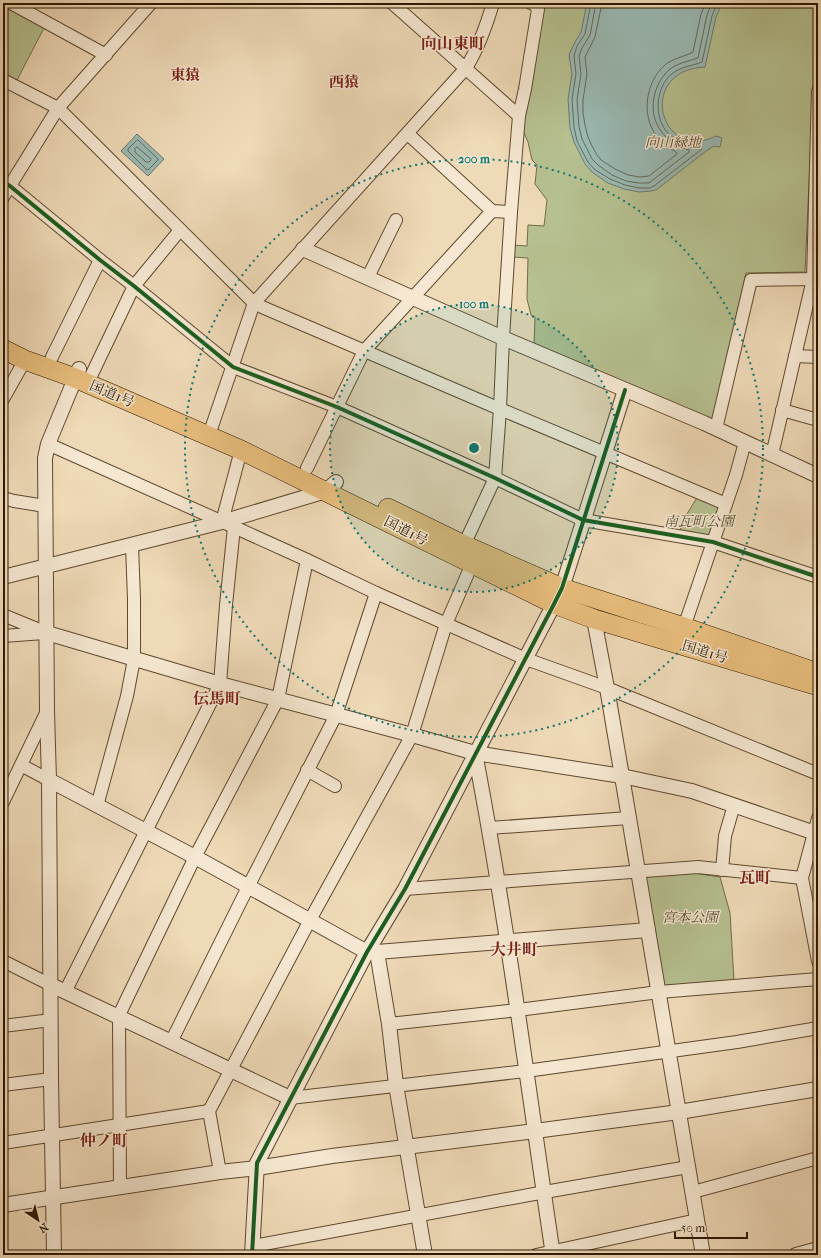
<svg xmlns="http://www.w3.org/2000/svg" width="821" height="1258" viewBox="0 0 821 1258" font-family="'IM FELL French Canon','Noto Serif JP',serif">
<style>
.green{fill:#b6c090;stroke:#726c48}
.water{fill:#9abab4;stroke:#6e796c}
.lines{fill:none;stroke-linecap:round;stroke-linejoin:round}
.shore{stroke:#64695a;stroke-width:1}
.minor-casing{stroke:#5e482e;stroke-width:14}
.tertiary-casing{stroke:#5e482e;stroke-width:16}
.trunk-casing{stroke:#2d1800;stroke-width:20}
.minor{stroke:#f5e7d1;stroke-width:12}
.tertiary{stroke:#f5e7d1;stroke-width:14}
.trunk{stroke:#e8bd7c;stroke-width:19}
.cycleway-casing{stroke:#f5e7d1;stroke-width:6}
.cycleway{stroke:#1b5e20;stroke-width:4}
.ring{fill:none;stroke:#0f766e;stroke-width:2;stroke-dasharray:2 4}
.labels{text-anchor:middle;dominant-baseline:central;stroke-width:3;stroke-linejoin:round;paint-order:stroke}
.park-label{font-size:14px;font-style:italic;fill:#564a2b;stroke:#f5e7d1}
.street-label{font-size:14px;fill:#2d1800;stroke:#f5e7d1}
.neighbourhood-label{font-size:15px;font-weight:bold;fill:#7a1f14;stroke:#f5e7d1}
.quarter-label{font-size:16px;font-weight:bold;fill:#7a1f14;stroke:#f5e7d1}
.centre{fill:#0f766e;stroke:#f5e7d1;stroke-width:2}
.ring-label{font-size:12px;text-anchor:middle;font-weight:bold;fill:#0f766e;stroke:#f5e7d1;stroke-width:3;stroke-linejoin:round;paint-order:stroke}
</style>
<rect width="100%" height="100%" fill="#efdab8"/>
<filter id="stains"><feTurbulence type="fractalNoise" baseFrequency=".005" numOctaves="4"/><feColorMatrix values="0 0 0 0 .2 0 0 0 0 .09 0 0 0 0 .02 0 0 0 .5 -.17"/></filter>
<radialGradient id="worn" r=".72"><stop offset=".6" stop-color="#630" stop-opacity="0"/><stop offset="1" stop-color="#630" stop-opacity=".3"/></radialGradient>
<!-- green -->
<g class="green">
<path d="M3,3H5L45,26L16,82L3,75Z"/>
<path d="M542,3H817L805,272L746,273L713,420L534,345L535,317L531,315L527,299L528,258L512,257L513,245L527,246L528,225L544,226L547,200L535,184L537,165L532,160L528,142L522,128L523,117L532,85Z"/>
<path d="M698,496L721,507L710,536L679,532L687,514Z"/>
<path d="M693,873L720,877L730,913L734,981L663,987L643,880L647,876Z"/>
</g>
<!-- water -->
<g class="water">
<path d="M587,3H722L716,17L705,67C635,70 660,164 716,136L722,138L720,147L714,146L706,151L656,190L651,191L639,192L624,189L608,183L592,172L585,164L574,142L570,128L568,99L572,74L569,55L574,44L581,32Z"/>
<path d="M137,134L164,159L148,176L121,151Z"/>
</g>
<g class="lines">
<!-- shore -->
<g class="shore">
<path d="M591,3L585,34L577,46L574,56L576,74L572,99L574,127L577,141L588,162L594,169L610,179L625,185L639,188H650L654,186L702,149L700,146C689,145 678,142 669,134C653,119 655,86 673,73C683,66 692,66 702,62L712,16L717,3"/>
<path d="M596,3L590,35L582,48L579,56L581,74L577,100L579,127L582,139L592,159L598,165L612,175L626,181L639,183H649L689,152V150C659,141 646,115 657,87C660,80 664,74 670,69C678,63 689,61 698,58L707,15L712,3"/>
<path d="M602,3L595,37L585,57L587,74L583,100V113L585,125L588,137L592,146L597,155L601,160L615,169L628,175L640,177L649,176L677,154L676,152C671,149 665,146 661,141C640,121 644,83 665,65C673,58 684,57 693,52L701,14L706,3"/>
<path d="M138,140L158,159L157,161L148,170L146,169L128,151V149L136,141Z"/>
<path d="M137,147L150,158L151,160L149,162H146L135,152V149Z"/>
</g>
<!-- minor casing -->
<g class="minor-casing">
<g id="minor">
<path d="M11,3L106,55"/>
<path d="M392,3L519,116"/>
<path d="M3,80L58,108L254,303L262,307L500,409L726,504"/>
<path d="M408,134L492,211L511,212"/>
<path d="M3,182L10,186L100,260L134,286L233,367L337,407L495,478L583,520L713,542L818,577"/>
<path d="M3,197L58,108L151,3"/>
<path d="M368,277L396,220"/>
<path d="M795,356L818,357"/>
<path d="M52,357L100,260"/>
<path d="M92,374L134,286L180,230"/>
<path d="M3,399L25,360"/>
<path d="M782,410L818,420"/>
<path d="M716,429L751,280L818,279"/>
<path d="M209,435L254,303L466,68C479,47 486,27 493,3"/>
<path d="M48,444L234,527L307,560L376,593L526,659L607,688L818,774"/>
<path d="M772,455L813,279L818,91"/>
<path d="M307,468L364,351L492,211"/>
<path d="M3,498L14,501L45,506"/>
<path d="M222,522L241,450"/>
<path d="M464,545L495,478L500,409L503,338L511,212L519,116L525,89L538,9L534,4L531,3"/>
<path d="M3,615L47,633"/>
<path d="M684,627L736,475L745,442"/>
<path d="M3,636L44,633"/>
<path d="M21,765L49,780"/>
<path d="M307,770L335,786"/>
<path d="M3,802L47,711"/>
<path d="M97,806L127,696L134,659V600L132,545"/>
<path d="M818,818L802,878L818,961"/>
<path d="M489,828L629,818"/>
<path d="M722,870L725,836L734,805"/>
<path d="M405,889L698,867L802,878"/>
<path d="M3,961L51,985"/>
<path d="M65,992L220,684L226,605L234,527"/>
<path d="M389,1024L518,1010L659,992L818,979"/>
<path d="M3,1026L51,1020"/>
<path d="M171,1042L248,887L336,715L376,593"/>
<path d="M3,1085L51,1079"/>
<path d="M290,1098L526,1071L737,1042L818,1028"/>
<path d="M3,1143L209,1111"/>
<path d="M220,1172L209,1111L310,920L412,735L446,624L472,564"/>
<path d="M120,1188L119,1018L120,1013L195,857L278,699L307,560"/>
<path d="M693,1192L818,1158"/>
<path d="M253,1246L545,1192L688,1167"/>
<path d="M536,1255L697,1220"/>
</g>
</g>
<!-- tertiary casing -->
<g class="tertiary-casing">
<g id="tertiary">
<path d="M303,249L503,338L704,423L818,476"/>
<path d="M3,577L222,522L326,491L336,482"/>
<path d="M594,619L607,688L703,1255"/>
<path d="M47,633L220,684L412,735L475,753L622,776L692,791L818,834"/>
<path d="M475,753C507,920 528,1088 553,1255"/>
<path d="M49,780L195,857L367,952H377L389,1024L396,1085L425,1255"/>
<path d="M377,952L648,930"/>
<path d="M51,985L290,1098"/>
<path d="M3,1205L220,1172L257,1168L332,1156L535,1131L679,1112L818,1089"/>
<path d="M54,1255L51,1079L49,780L47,711L45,458L48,444L79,369"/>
<path d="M252,1255L257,1163L367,952L405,889L554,604L562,588L625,390"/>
<path d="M796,1255L818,1249"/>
</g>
</g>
<!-- trunk casing -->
<g class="trunk-casing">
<g id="trunk">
<path d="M3,349L25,360L75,378L241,450L554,604L594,619L818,686"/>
<path d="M388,508L464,545L562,588L684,627L818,673"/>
</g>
</g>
<!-- minor -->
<use href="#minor" class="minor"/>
<!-- tertiary -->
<use href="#tertiary" class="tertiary"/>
<!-- trunk -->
<use href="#trunk" class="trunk"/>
<!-- cycleway casing -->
<g class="cycleway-casing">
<g id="cycleway">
<path d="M3,182L10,186L100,260L134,286L233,367L337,407L495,478L583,520L713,542L818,577"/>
<path d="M252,1255L257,1163L367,952L405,889L554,604L562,588L625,390"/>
</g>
</g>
<!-- cycleway -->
<use href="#cycleway" class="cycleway"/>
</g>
<!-- distance rings -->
<circle cx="474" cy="448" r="144" fill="#0f766e" fill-opacity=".12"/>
<g class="ring">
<circle cx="474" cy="448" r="144"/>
<circle cx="474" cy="448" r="289"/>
</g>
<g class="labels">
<!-- park labels -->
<g class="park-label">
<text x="673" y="142">向山緑地</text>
<text x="699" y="521">南瓦町公園</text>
<text x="690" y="917">宮本公園</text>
</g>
<!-- street labels -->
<g class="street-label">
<text transform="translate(112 394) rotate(23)">国道1号</text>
<text transform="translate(406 531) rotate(27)">国道1号</text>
<text transform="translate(705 652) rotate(17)">国道1号</text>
</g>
<!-- neighbourhood labels -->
<g class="neighbourhood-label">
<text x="185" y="75">東猿</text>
<text x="344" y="82">西猿</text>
</g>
<!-- quarter labels -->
<g class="quarter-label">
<text x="453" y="43">向山東町</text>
<text x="217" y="698">伝馬町</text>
<text x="755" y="877">瓦町</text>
<text x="514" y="949">大井町</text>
<text x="104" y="1140">仲ノ町</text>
</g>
</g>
<circle cx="474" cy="448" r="6" class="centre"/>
<g class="ring-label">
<text x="474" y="163">200 m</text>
<text x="474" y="308">100 m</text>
</g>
<!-- margin -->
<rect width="821" height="1258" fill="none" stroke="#efdab8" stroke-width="16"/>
<rect x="4" y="4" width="813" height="1250" fill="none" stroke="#2d1800" stroke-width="2"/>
<rect x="8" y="8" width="805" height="1242" fill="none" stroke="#2d1800"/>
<!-- north arrow -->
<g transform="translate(38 1220) rotate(145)" stroke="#f5e7d1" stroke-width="3" paint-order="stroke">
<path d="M0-3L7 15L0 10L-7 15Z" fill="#2d1800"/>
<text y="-6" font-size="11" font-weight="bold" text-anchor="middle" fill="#2d1800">N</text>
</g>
<!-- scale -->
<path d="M675 1232v6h72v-6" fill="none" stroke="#2d1800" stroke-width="2"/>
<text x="681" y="1232" font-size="12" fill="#2d1800" stroke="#f5e7d1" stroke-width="3" paint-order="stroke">50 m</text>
<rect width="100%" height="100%" filter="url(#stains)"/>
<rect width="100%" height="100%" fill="url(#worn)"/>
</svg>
